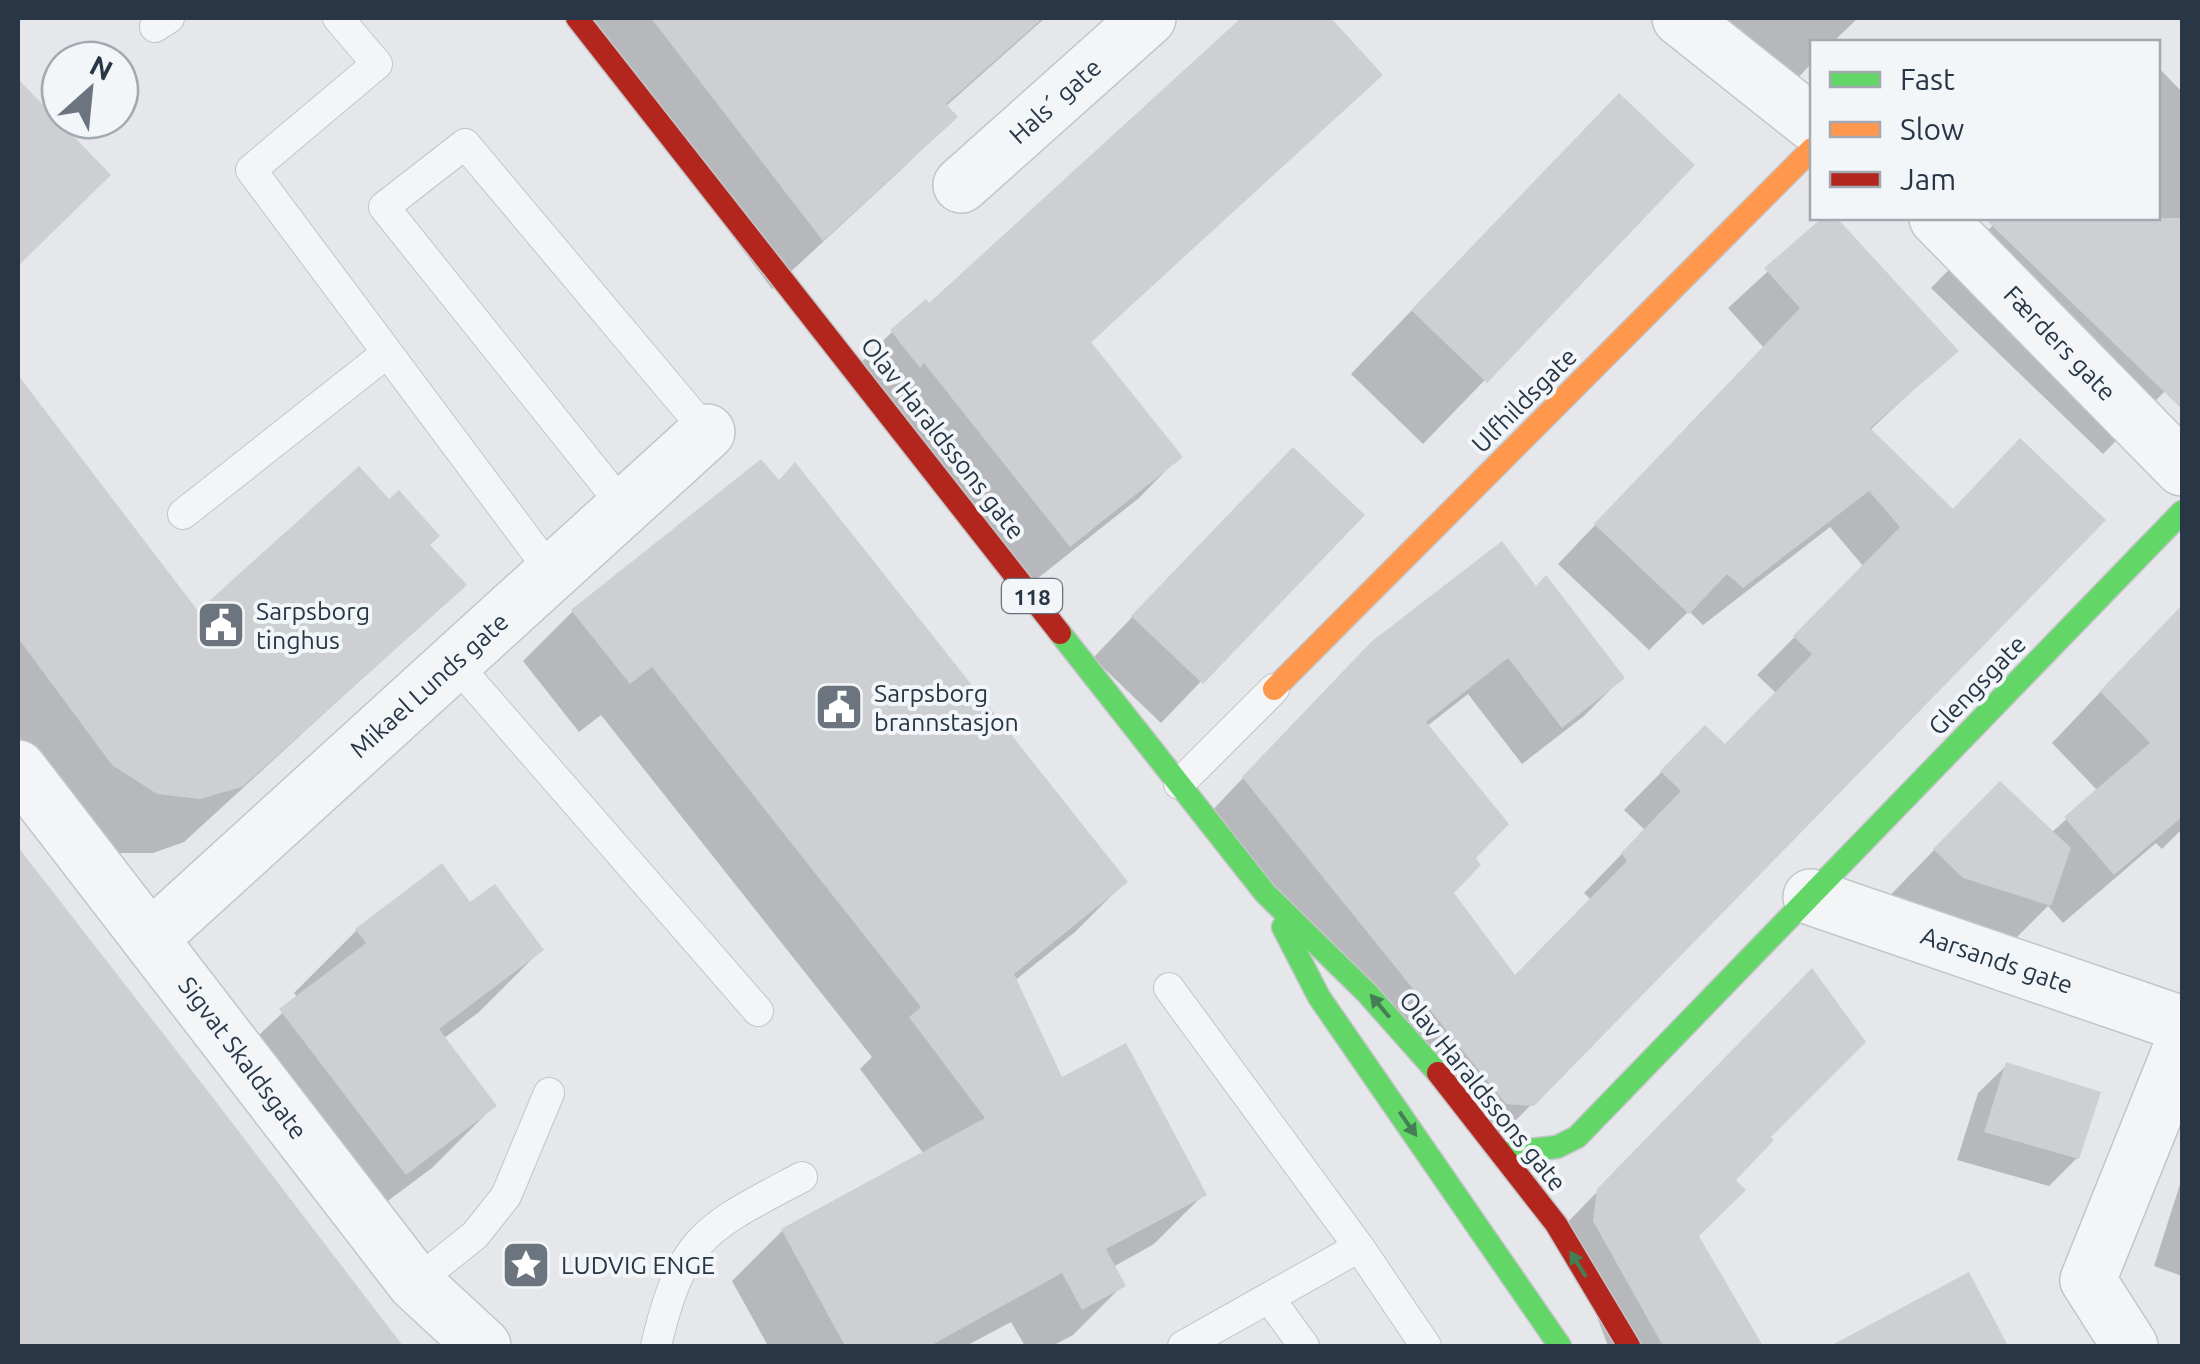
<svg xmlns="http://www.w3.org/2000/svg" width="2200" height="1364" viewBox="0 0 2200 1364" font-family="Ubuntu,sans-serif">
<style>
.shadow{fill:#0003}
.building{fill:#cdcfd2}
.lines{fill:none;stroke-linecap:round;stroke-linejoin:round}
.lane-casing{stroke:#c3c5c8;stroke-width:32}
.street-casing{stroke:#c3c5c8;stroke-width:58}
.fast-casing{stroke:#c3c5c8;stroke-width:25}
.slow-casing{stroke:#c3c5c8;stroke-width:25}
.jam-casing{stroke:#c3c5c8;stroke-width:25}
.lane{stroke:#f4f5f7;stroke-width:30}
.street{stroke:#f4f5f7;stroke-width:55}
.fast{stroke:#63d668;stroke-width:22}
.slow{stroke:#ff974d;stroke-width:22}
.jam{stroke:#b3261e;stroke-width:22}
.oneway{fill:#437e55}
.labels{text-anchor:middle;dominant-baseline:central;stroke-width:8;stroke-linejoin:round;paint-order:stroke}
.shield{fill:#f3f6f9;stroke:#66707c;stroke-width:2.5}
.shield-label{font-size:22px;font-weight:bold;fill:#293646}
.street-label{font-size:25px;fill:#293646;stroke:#f3f6f9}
.poi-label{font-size:25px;fill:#293646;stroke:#f3f6f9;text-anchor:start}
</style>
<rect width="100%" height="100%" fill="#e5e7ea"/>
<!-- shadow -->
<g class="shadow">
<path d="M569,18H796L822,52L861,18H1045L945,107L954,117L904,167L772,289Z"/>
<path d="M1244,18H1328L1379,75L1089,344L1179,457L1139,498L1028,586L851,372L892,332L929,307Z"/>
<path d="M1725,18H1858L1833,42H1812V63L1793,83Z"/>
<path d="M2158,67L2182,92V374L2103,454L1931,288L2000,218H2158Z"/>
<path d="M18,81L108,175L18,264Z"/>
<path d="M1557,158L1692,165L1423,444L1351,374Z"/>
<path d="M1826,218H1834L1955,351L1869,431L1952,511L1532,1104L1493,1143L1206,817L1333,683L1535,589L1622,678L1584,716L1522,764L1468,694L1426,727L1472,858L1450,893L1515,978L1591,900L1584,893L1645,830L1624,810L1705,728L1725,747L1776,693L1757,675L1864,567L1830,527L1703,625L1689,611L1649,650L1558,564L1764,348L1728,308Z"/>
<path d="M18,378L198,615L428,545L464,585L184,842L153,853H117L18,766Z"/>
<path d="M1253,491L1361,515L1161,723L1093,658Z"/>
<path d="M2182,606V829L2162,849L2156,843L2063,923L2048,906L1987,967L1873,913L1938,846L2051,833L2098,791L2052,743Z"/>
<path d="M573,611L1125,882L1075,932L1014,981L1061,1081L1204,1194L1154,1244L1113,1267L1123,1285L1073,1335L1052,1346H1025L1011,1322L966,1346H768L732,1281L782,1231L924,1154L860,1069L872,1057L601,715L579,732L523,661Z"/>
<path d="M18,849L381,1321L378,1346H18Z"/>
<path d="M441,867L470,906L541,950L479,1012L443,1039L494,1106L432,1168L342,1235L219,1073L298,998L294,993L356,931Z"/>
<path d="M1777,1007L1768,1137L1732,1180L1696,1236L1760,1346H1608L1563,1227Z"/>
<path d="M2007,1065L2077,1158L2049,1186L1957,1160L1978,1093Z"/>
<path d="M2182,1178V1276L2154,1266Z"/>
<path d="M1968,1275L2005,1346H1833Z"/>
</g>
<!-- building -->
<g class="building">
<path d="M651,18H1043L946,104L958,117L823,241Z"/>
<path d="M1241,18H1331L1383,75L1091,342L1183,457L1070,547L924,363L920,368L890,330L926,299L929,303Z"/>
<path d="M18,79L111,175L18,266Z"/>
<path d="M1619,93L1695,165L1487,383L1411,310Z"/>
<path d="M1822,218H1837L1959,351L1870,428L1953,509L2020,438L2106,520L1534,1106L1506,1104L1242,777L1371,642L1502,541L1536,586L1546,575L1625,678L1562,728L1508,658L1426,722L1509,824L1476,858L1481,865L1454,893L1515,975L1627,861L1621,853L1681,791L1660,771L1705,725L1725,744L1812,654L1793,636L1900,527L1869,491L1743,588L1727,574L1689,614L1594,524L1800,308L1764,268Z"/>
<path d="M1984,218H2182V409L2068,299Z"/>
<path d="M18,375L198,611L359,466L389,499L399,490L440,536L430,545L467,585L242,787L200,799L157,794L112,765L18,638Z"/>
<path d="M1293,447L1365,515L1203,684L1131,616Z"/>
<path d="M761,459L779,480L795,462L1128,882L1014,974L1062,1077L1126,1043L1207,1195L1106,1249L1126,1286L1082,1310L1062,1273L930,1346H845L781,1229L985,1118L909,1017L921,1007L652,667L630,684L571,610Z"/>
<path d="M2182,605V817L2114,875L2064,817L2150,743L2100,691Z"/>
<path d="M2000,781L2071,848L2051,906L1963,878L1933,849Z"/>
<path d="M18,847L207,1090L403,1346H18Z"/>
<path d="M442,863L470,902L495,884L544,950L439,1029L497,1106L406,1175L279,1009L366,943L355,929Z"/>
<path d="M1812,968L1866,1042L1771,1137L1774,1140L1736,1180L1746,1190L1699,1236L1763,1346H1663L1593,1221L1597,1189Z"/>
<path d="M2006,1062L2101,1092L2079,1159L1984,1132Z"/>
<path d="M1969,1272L2008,1346H1830Z"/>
</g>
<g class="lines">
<!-- lane casing -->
<g class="lane-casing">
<g id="lane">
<path d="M338,18L377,64L251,170L552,573"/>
<path d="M155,27L169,18"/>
<path d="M624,507L384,207L465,144L707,432"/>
<path d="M183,514L387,353"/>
<path d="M454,662L758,1011"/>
<path d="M1179,784L1274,689"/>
<path d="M1169,988L1359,1247L1426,1346"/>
<path d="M415,1283L475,1235L506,1196L549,1093"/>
<path d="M1269,1298L1304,1346"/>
<path d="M656,1346C682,1235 706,1228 802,1177"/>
<path d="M1183,1346L1359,1247"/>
</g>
</g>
<!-- street casing -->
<g class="street-casing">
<g id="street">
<path d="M1680,18L1812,123"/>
<path d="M961,185L1148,18"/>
<path d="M1937,218L2182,468"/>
<path d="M18,768L415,1283L483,1346"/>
<path d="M1811,897L2182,1024"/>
<path d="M151,938L707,432"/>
<path d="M2130,1346L2088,1280L2182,1046"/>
</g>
</g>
<!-- fast casing -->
<g class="fast-casing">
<g id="fast">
<path d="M1060,633L1265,893L1367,993L1438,1073"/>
<path d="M1283,927L1319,997L1560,1346"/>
<path d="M1501,1153L1557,1147L1577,1137L2182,512"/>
</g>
</g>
<!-- slow casing -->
<g class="slow-casing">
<path id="slow" d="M1274,689L1812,149"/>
</g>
<!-- jam casing -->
<g class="jam-casing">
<g id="jam">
<path d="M577,18L1060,633"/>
<path d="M1438,1073L1556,1224L1629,1346"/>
</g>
</g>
<!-- lane -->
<use href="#lane" class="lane"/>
<!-- street -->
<use href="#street" class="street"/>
<!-- fast -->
<use href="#fast" class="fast"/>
<!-- slow -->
<use href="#slow" class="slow"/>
<!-- jam -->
<use href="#jam" class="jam"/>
</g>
<!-- one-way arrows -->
<defs><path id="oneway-solid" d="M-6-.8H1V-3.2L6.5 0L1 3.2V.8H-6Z" transform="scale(2.5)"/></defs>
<g class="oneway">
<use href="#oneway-solid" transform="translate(1380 1006) rotate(-130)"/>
<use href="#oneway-solid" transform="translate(1408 1124) rotate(55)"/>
<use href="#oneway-solid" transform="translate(1578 1264) rotate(-122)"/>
</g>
<!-- icons -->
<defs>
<g id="civic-square" transform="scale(2.5)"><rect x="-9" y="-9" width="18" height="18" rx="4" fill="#6b747f" stroke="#f3f6f9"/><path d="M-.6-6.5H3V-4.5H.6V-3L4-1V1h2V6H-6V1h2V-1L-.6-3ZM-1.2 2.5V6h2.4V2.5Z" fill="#fff"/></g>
<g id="sight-square" transform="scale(2.5)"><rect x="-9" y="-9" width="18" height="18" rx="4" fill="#6b747f" stroke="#f3f6f9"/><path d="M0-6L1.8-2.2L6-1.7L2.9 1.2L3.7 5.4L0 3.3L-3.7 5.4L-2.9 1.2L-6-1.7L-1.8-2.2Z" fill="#fff"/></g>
</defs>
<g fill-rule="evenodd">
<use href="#civic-square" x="221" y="625"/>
<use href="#civic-square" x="839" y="707"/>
<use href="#sight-square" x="526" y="1265"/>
</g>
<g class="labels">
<!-- shield labels -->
<rect class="shield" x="1002" y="579" width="60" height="34" rx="8"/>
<g class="shield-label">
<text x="1032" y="596">118</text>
</g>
<!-- street labels -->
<g class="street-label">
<text transform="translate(1055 101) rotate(-42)">Hals´ gate</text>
<text transform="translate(2060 343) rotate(46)">Færders gate</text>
<text transform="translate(1524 400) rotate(-45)">Ulfhildsgate</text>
<text transform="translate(943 438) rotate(52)">Olav Haraldssons gate</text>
<text transform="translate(429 685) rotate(-42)">Mikael Lunds gate</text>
<text transform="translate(1977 685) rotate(-46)">Glengsgate</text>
<text transform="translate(1997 960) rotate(19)">Aarsands gate</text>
<text transform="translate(243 1058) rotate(53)">Sigvat Skaldsgate</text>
<text transform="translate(1483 1091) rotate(51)">Olav Haraldssons gate</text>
</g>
<!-- poi labels -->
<g class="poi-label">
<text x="256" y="611">Sarpsborg<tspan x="256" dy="29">tinghus</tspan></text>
<text x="874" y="693">Sarpsborg<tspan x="874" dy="29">brannstasjon</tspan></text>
<text x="561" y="1265">LUDVIG ENGE</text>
</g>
</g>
<!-- border -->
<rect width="2200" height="1364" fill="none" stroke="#293646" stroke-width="40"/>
<!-- legend -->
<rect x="1810" y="40" width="350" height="180" fill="#f3f6f9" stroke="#a2a9b1" stroke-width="2.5"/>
<rect x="1830" y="72" width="50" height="15" fill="#63d668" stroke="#a2a9b1" stroke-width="2.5"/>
<text x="1900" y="90" font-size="30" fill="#293646">Fast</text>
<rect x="1830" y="122" width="50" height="15" fill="#ff974d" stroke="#a2a9b1" stroke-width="2.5"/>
<text x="1900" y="140" font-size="30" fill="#293646">Slow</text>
<rect x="1830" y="172" width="50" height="15" fill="#b3261e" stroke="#a2a9b1" stroke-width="2.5"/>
<text x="1900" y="190" font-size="30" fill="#293646">Jam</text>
<!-- north arrow -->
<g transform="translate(90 90) rotate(27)"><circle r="48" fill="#f3f6f9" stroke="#a2a9b1" stroke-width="2.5"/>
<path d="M0-8L18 38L0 25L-18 38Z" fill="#6b747f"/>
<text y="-15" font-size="28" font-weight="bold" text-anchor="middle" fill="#293646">N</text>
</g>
</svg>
